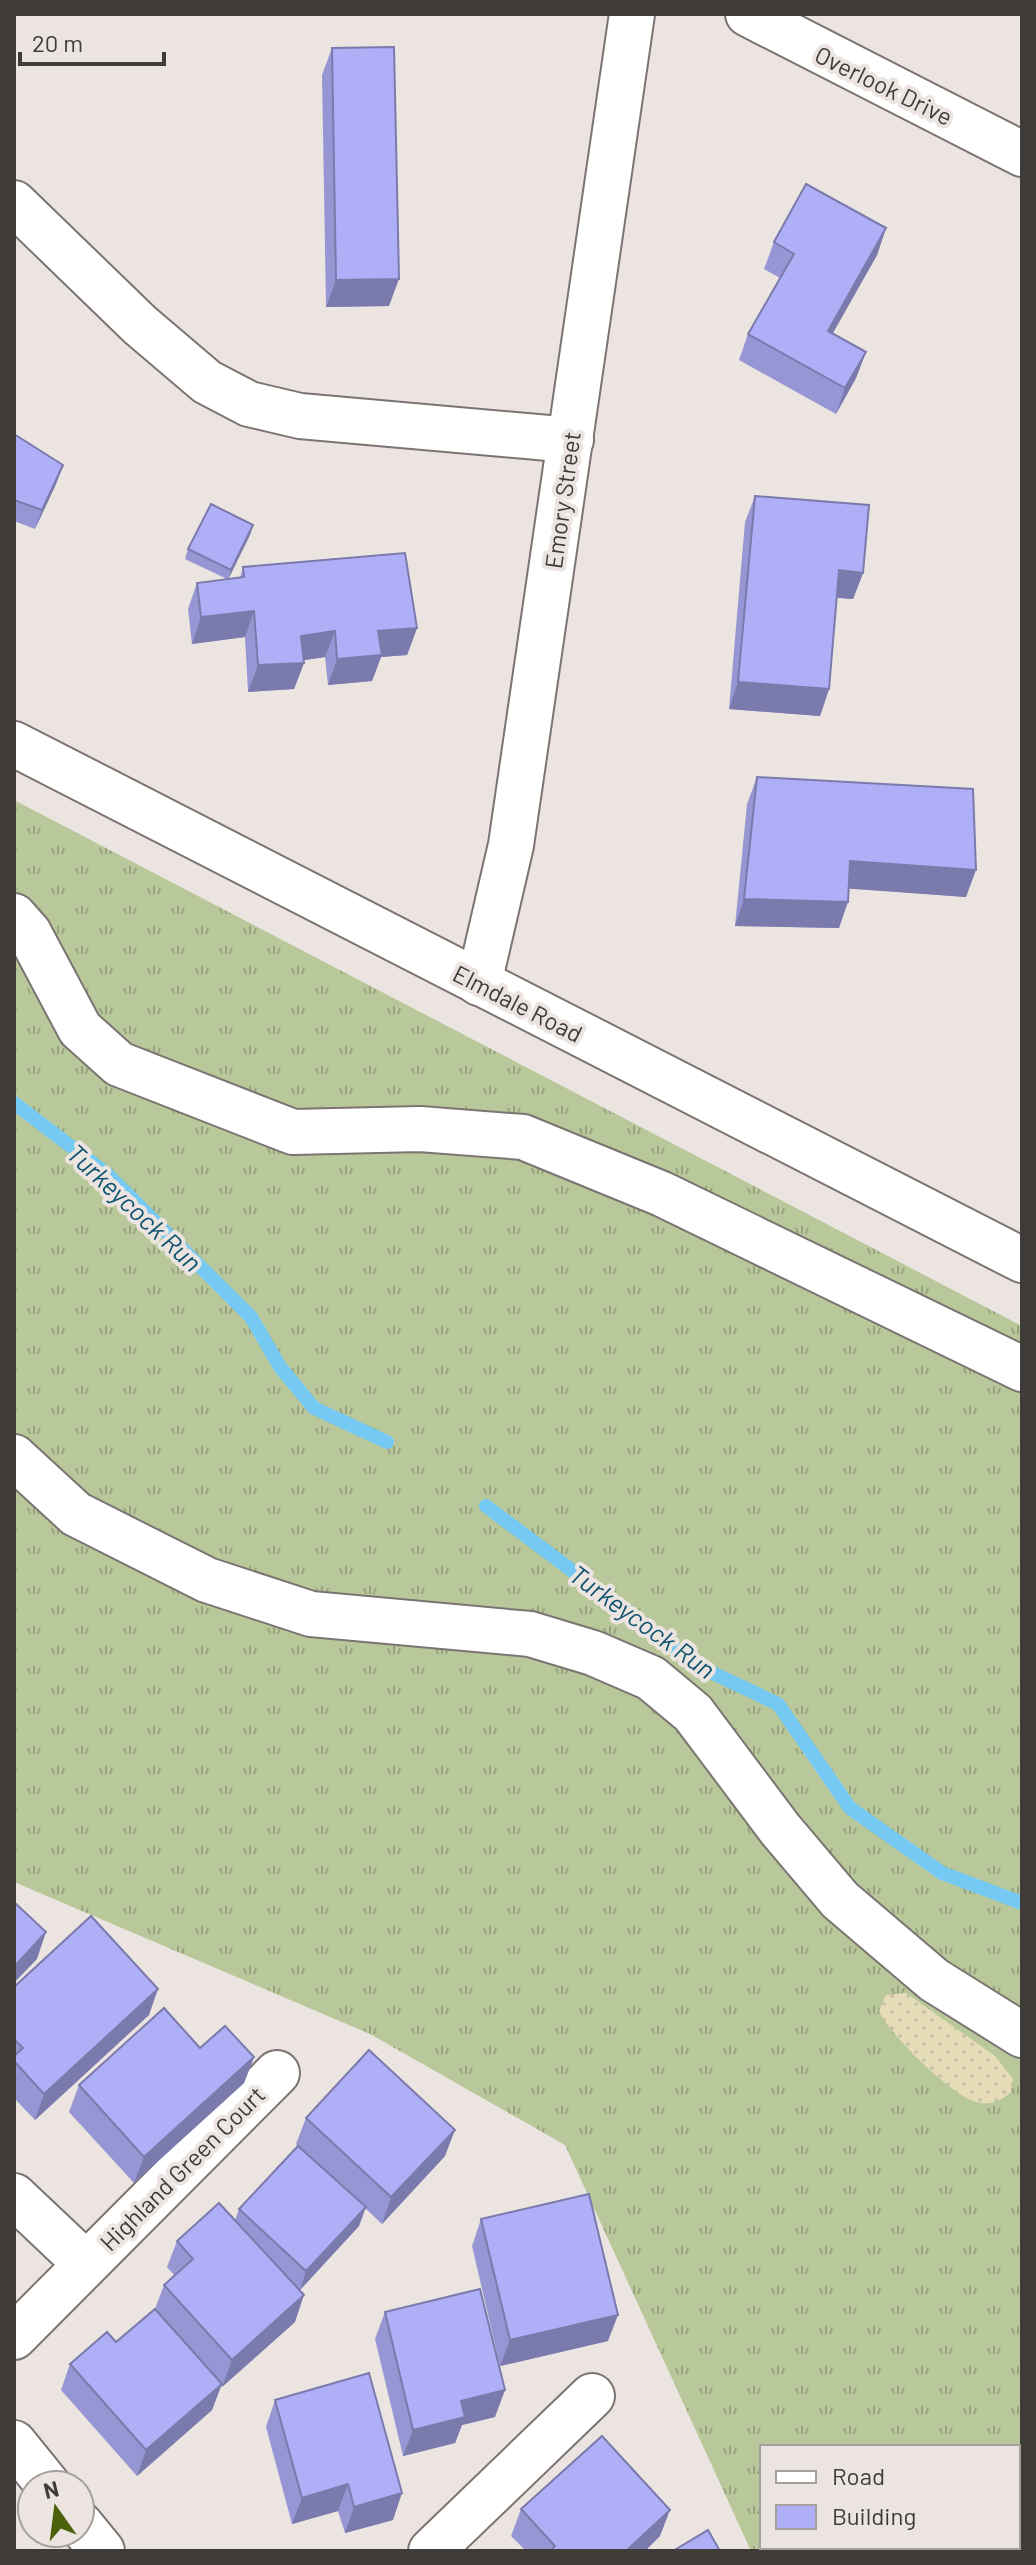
<svg xmlns="http://www.w3.org/2000/svg" width="1036" height="2565" viewBox="0 0 1036 2565" font-family="Barlow,sans-serif">
<style>
.grass{fill:url(#grass-tufts);fill-rule:evenodd}
.sand{fill:url(#sand-dots)}
.lines{fill:none;stroke-linecap:round;stroke-linejoin:round}
.stream{stroke:#75c9f2;stroke-width:14}
.minor-casing{stroke:#7b7470;stroke-width:48}
.minor{stroke:#fff;stroke-width:44}
.wall{fill:#9696d4}
.shaded-wall{fill:#7a7aac}
.building{fill:#aeaff6;stroke:#7a7aac;stroke-width:2}
.labels{text-anchor:middle;dominant-baseline:central;stroke-width:8;stroke-linejoin:round;paint-order:stroke}
.street-label{font-size:24px;fill:#3e3b39;stroke:#ece4e0}
.water-label{font-size:26px;font-style:italic;fill:#0f5470;stroke:#ece4e0}
</style>
<defs>
<pattern id="grass-tufts" width="24" height="20" patternUnits="userSpaceOnUse" patternTransform="scale(2)"><rect width="24" height="20" fill="#b9c89a"/><path d="M3 7l-1-3M5 7V3M7 7l1-3M15 17l-1-3M17 17v-4M19 17l1-3" fill="none" stroke="#98a47f"/></pattern>
<pattern id="sand-dots" width="8" height="8" patternUnits="userSpaceOnUse" patternTransform="scale(2)"><rect width="8" height="8" fill="#e6ddb8"/><path d="M2 2h.1M6 6h.1" fill="none" stroke="#c6bf9f" stroke-width="1.8" stroke-linecap="round"/></pattern>
</defs>
<rect width="100%" height="100%" fill="#ece4e0"/>
<!-- grass -->
<path class="grass" d="M14,800L1022,1326V2551H751L565,2145L370,2034L14,1882ZM762,2447H1018V2547H762Z"/>
<!-- sand -->
<path class="sand" d="M906,1993L995,2056L1013,2079L1011,2092C1001,2101 990,2106 976,2102C952,2096 889,2034 879,2011L886,1995Z"/>
<g class="lines">
<!-- stream -->
<g class="stream">
<path d="M14,1103L107,1174L251,1317L280,1367L314,1408L387,1442"/>
<path d="M486,1506L702,1668L778,1704L850,1808L942,1873L1022,1903"/>
</g>
<!-- minor casing -->
<g class="minor-casing">
<g id="minor">
<path d="M748,14L1022,154"/>
<path d="M14,203L140,325L207,382L249,404L300,416L571,440"/>
<path d="M14,744L1022,1260"/>
<path d="M14,916L29,933L80,1029L119,1064L293,1132L420,1129L523,1137L662,1194L1022,1369"/>
<path d="M479,983L511,845L632,14"/>
<path d="M14,1457L76,1514L207,1580L311,1614L530,1634L593,1653L651,1678L693,1713L780,1829L840,1900L934,1980L1022,2035"/>
<path d="M14,2196L86,2264"/>
<path d="M14,2337L277,2073"/>
<path d="M14,2443L48,2485"/>
<path d="M80,2524L102,2551"/>
<path d="M431,2551L592,2396"/>
</g>
</g>
<!-- minor -->
<use href="#minor" class="minor"/>
</g>
<!-- wall -->
<g class="wall">
<path d="M332,48L389,306L326,307L322,75Z"/>
<path d="M886,228L877,255L832,333L866,352L856,378L836,414L739,360L748,334L780,278L764,269L774,242Z"/>
<path d="M14,434L63,465L56,484L35,529L14,521Z"/>
<path d="M755,496L863,573L853,599L837,598L829,689L820,716L729,709L745,522Z"/>
<path d="M253,525L228,579L240,578L243,567L417,628L407,655L381,657L372,681L328,685L325,657L304,660V663L294,689L248,692L245,637L192,644L188,609L197,583L227,579L185,559L188,549Z"/>
<path d="M757,777L966,897L849,888L839,928L735,926L747,804Z"/>
<path d="M14,1987L149,2015L35,2120L14,2098Z"/>
<path d="M200,2048L254,2057L244,2083L134,2183L69,2112L79,2085Z"/>
<path d="M306,2118L445,2156L382,2224L365,2208L359,2226L300,2290L295,2322L222,2387L221,2385L212,2410L137,2476L61,2390L70,2364L116,2342L155,2309L164,2285L175,2276L167,2267L177,2241L235,2220L239,2209L315,2162L296,2144Z"/>
<path d="M481,2219L608,2341L500,2366L472,2246Z"/>
<path d="M385,2312L495,2417L462,2425L455,2443L403,2456L375,2339Z"/>
<path d="M275,2400L393,2520L345,2533L338,2511L292,2524L266,2427Z"/>
<path d="M521,2509L660,2536L645,2551H526L511,2536Z"/>
</g>
<!-- shaded-wall -->
<g class="shaded-wall">
<path d="M886,228L877,255L819,358L828,331Z"/>
<path d="M399,279L389,306L326,307L336,280Z"/>
<path d="M866,352L856,378L836,414L845,388Z"/>
<path d="M63,465L56,484L35,529L42,510Z"/>
<path d="M253,525L250,535L228,580L231,570Z"/>
<path d="M839,570L863,573L853,599L830,597Z"/>
<path d="M254,611L245,637L192,644L201,617Z"/>
<path d="M417,628L407,655L381,657L372,681L328,685L337,659L378,631Z"/>
<path d="M335,631L325,657L292,662L301,636Z"/>
<path d="M304,663L294,689L248,692L258,665Z"/>
<path d="M738,682L829,689L820,716L729,709Z"/>
<path d="M850,861L976,870L966,897L840,888Z"/>
<path d="M744,899L848,902L839,928L735,926Z"/>
<path d="M46,1932L37,1959L14,1983V1967Z"/>
<path d="M158,1989L149,2015L35,2120L44,2094Z"/>
<path d="M254,2057L244,2083L134,2183L144,2157Z"/>
<path d="M455,2130L445,2156L382,2224L391,2197Z"/>
<path d="M366,2207L359,2226L300,2290L306,2271Z"/>
<path d="M304,2295L295,2322L222,2387L232,2360Z"/>
<path d="M618,2315L608,2341L500,2366L510,2340Z"/>
<path d="M222,2384L212,2410L137,2476L146,2450Z"/>
<path d="M505,2390L495,2417L462,2425L455,2443L403,2456L413,2430L461,2401Z"/>
<path d="M348,2484L338,2511L292,2524L302,2498Z"/>
<path d="M402,2493L393,2520L345,2533L354,2507Z"/>
<path d="M670,2510L660,2536L645,2551H626Z"/>
</g>
<!-- building -->
<g class="building">
<path d="M394,47L399,279L336,280L332,48Z"/>
<path d="M806,184L886,228L828,331L866,352L845,388L748,334L794,254L774,242Z"/>
<path d="M14,434L63,465L42,510L14,500Z"/>
<path d="M755,496L869,505L863,573L839,570L829,689L738,682Z"/>
<path d="M211,504L253,525L231,570L188,549Z"/>
<path d="M405,553L417,628L378,631L382,655L337,659L335,631L301,636L304,663L258,665L254,611L201,617L197,583L244,577L243,567Z"/>
<path d="M757,777L973,789L976,870L850,861L848,902L744,899Z"/>
<path d="M14,1902L46,1932L14,1967Z"/>
<path d="M91,1916L158,1989L44,2094L14,2061V2056L23,2048L14,2039V1987Z"/>
<path d="M164,2008L200,2048L225,2026L254,2057L144,2157L79,2085Z"/>
<path d="M369,2050L455,2130L391,2197L306,2118Z"/>
<path d="M298,2146L366,2207L306,2271L239,2209Z"/>
<path d="M589,2194L618,2315L510,2340L481,2219Z"/>
<path d="M219,2203L304,2295L232,2360L164,2285L193,2259L177,2241Z"/>
<path d="M480,2289L505,2390L461,2401L465,2417L413,2430L385,2312Z"/>
<path d="M155,2309L222,2384L146,2450L70,2364L107,2332L116,2342Z"/>
<path d="M369,2373L402,2493L354,2507L348,2484L302,2498L275,2400Z"/>
<path d="M602,2436L670,2510L626,2551H550L555,2546L521,2509Z"/>
<path d="M708,2530L720,2551H673Z"/>
</g>
<g class="labels">
<!-- street labels -->
<g class="street-label">
<text transform="translate(884 85) rotate(26)">Overlook Drive</text>
<text transform="translate(562 500) rotate(-82)">Emory Street</text>
<text transform="translate(518 1003) rotate(27)">Elmdale Road</text>
<text transform="translate(182 2168) rotate(-45)">Highland Green Court</text>
</g>
<!-- water labels -->
<g class="water-label">
<text transform="translate(135 1207) rotate(43)">Turkeycock Run</text>
<text transform="translate(643 1621) rotate(36)">Turkeycock Run</text>
</g>
</g>
<!-- border -->
<rect width="1036" height="2565" fill="none" stroke="#3e3b39" stroke-width="32"/>
<!-- legend -->
<rect x="760" y="2445" width="260" height="104" fill="#ece4e0" stroke="#a6a09d" stroke-width="2"/>
<rect x="776" y="2471" width="40" height="12" fill="#ffffff" stroke="#a6a09d" stroke-width="2"/>
<text x="832" y="2485" font-size="24" fill="#3e3b39">Road</text>
<rect x="776" y="2505" width="40" height="24" fill="#aeaff6" stroke="#a6a09d" stroke-width="2"/>
<text x="832" y="2525" font-size="24" fill="#3e3b39">Building</text>
<!-- north arrow -->
<g transform="translate(56 2509) rotate(346)"><circle r="38" fill="#ece4e0" stroke="#a6a09d" stroke-width="2"/>
<path d="M0-6L14 30L0 20L-14 30Z" fill="#4a600b"/>
<text y="-12" font-size="22" font-weight="bold" text-anchor="middle" fill="#3e3b39">N</text>
</g>
<!-- scale -->
<path d="M20 52v12h144v-12" fill="none" stroke="#3e3b39" stroke-width="4"/>
<text x="32" y="52" font-size="24" fill="#3e3b39" stroke="#ece4e0" stroke-width="6" paint-order="stroke">20 m</text>
</svg>
